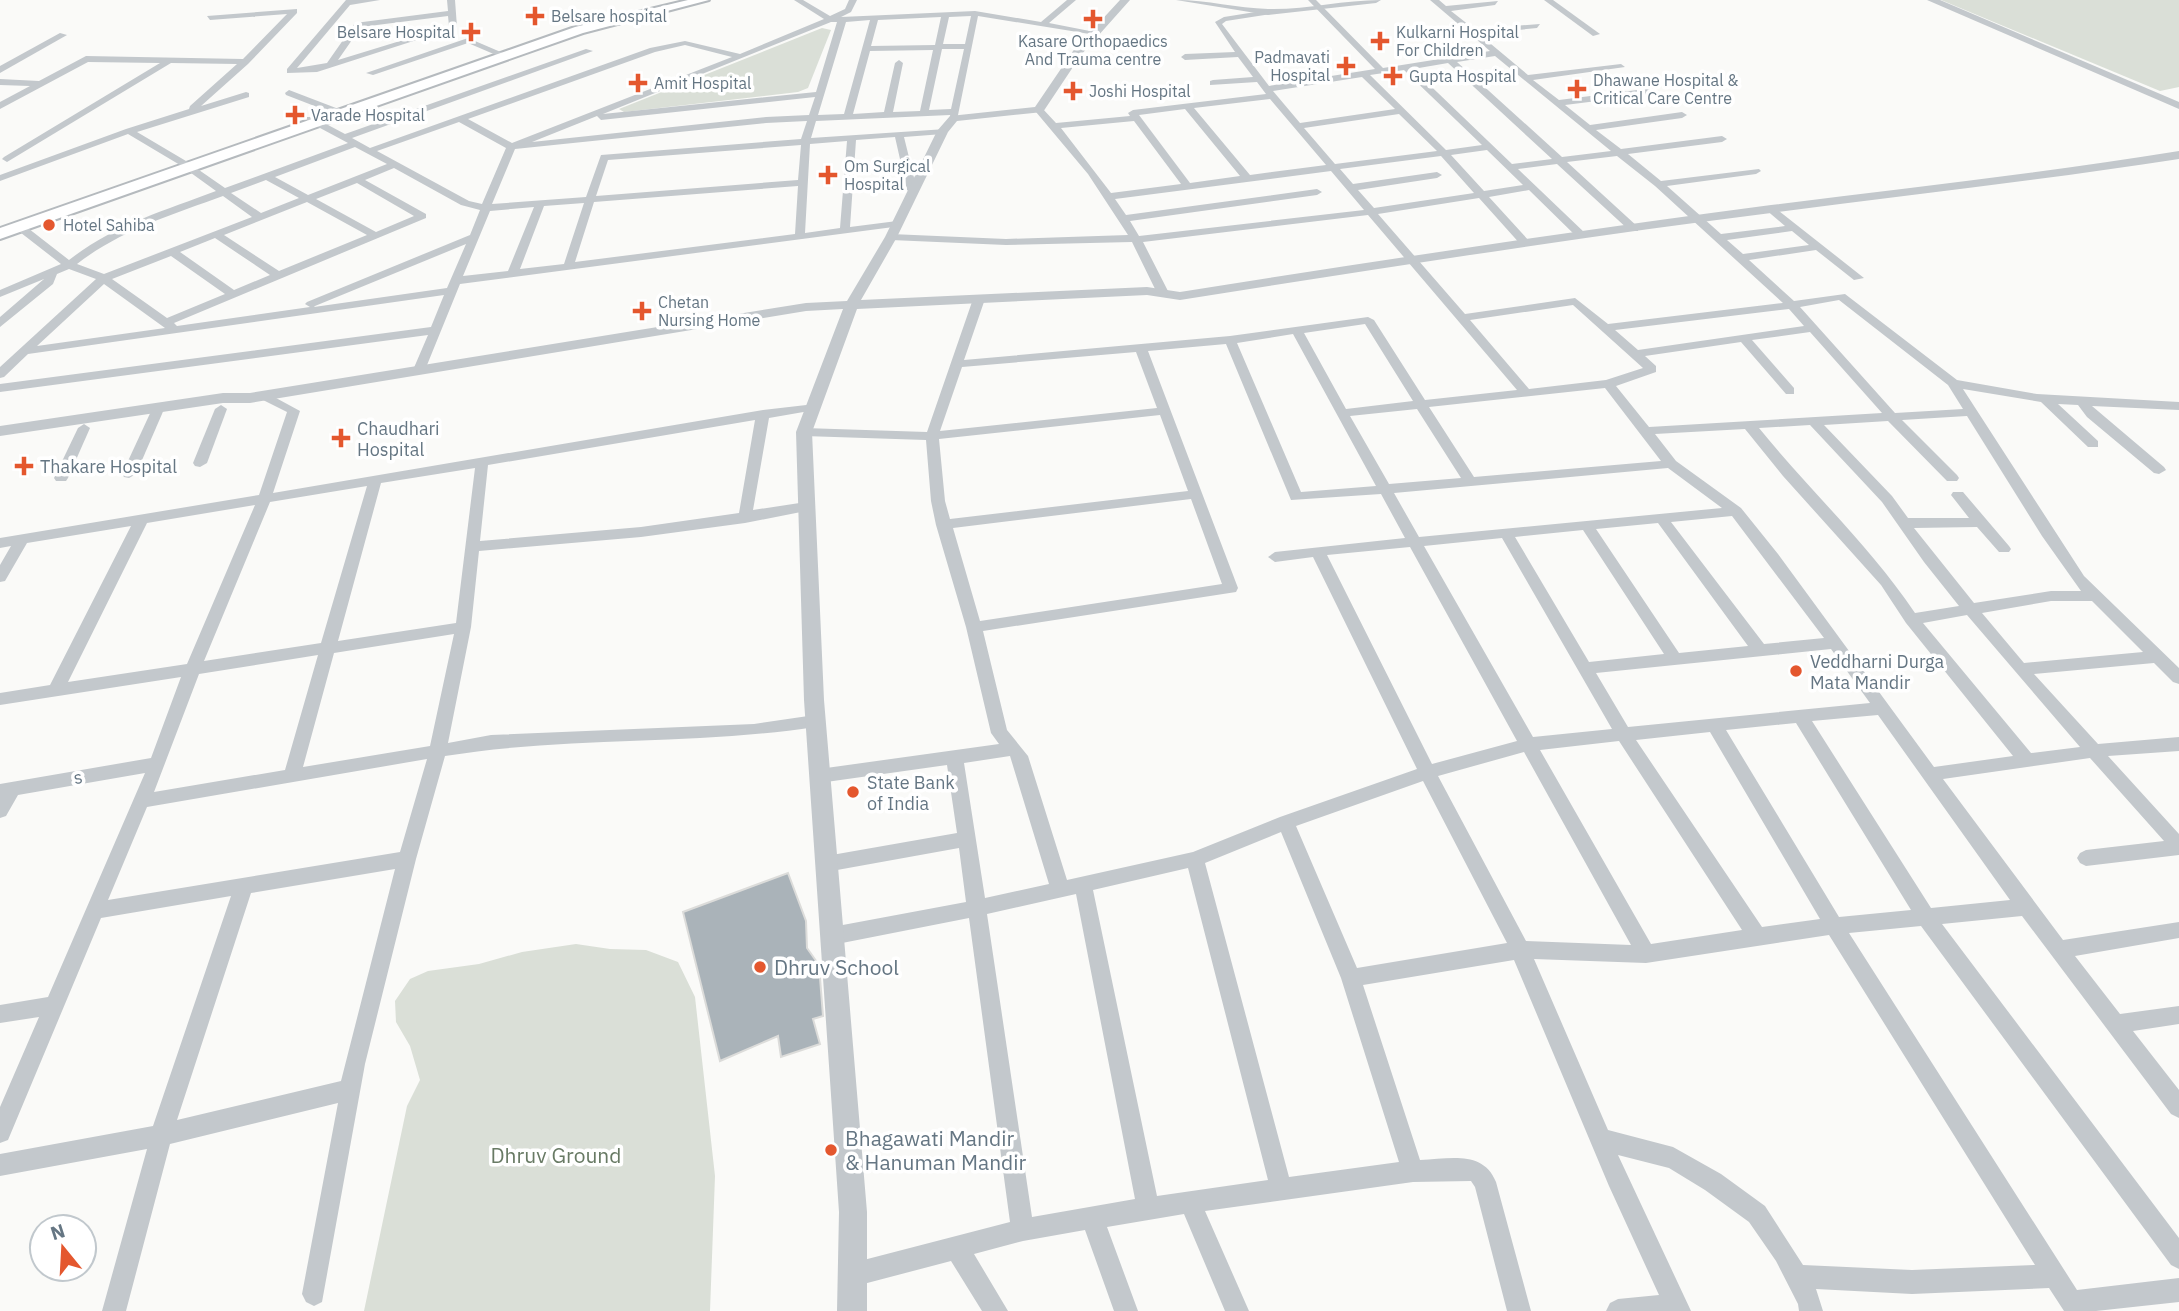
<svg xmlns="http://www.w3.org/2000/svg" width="2179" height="1311" viewBox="0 0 2179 1311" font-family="'IBM Plex Sans',sans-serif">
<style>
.green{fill:#dadfd7}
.building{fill:#aab3b9;stroke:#dcdcda;stroke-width:2}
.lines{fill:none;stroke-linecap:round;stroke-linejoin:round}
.primary-casing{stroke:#b5babe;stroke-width:4}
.minor{fill:#c3c8cc;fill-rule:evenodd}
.tertiary{fill:#c3c8cc;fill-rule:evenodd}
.primary{fill:#fff;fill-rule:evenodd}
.poi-dot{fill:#e4572e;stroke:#fff;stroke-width:2.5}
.labels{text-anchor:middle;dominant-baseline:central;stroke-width:7;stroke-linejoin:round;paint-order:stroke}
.far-poi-label{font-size:16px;fill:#657683;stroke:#fff;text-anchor:start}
.poi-label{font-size:18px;fill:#657683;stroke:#fff;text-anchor:start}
.street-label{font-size:18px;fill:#657683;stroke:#fff}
.near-poi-label{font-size:21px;fill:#657683;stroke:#fff;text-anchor:start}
.near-park-label{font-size:21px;fill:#687a64;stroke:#fff}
</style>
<rect width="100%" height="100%" fill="#fafaf8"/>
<!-- green -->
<g class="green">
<path d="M1941,0H2179V87L2160,91Z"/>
<path d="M822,28L831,30L808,88L798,92L624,112L619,109Z"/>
<path d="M576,944L610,949L646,950L678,962L695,997L715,1176L710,1311H364L407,1106L420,1080L410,1046L396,1022L395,1001L410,979L428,971L479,964L522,952Z"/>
</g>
<!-- building -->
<path class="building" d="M788,873L806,921L807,948L819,965L823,1016L813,1019L820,1044L781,1057L778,1036L720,1061L683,912Z"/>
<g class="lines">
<!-- primary casing -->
<g class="primary-casing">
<path id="primary" d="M688,0H709L583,33L0,239V228L575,27Z"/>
</g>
<!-- minor -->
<g class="minor">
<path d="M346,0H380L350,5L297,68L327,63L355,23L448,11L447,0H455L457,27L317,72L287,73V69ZM448,16L449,26L338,60L361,27Z"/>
<path d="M794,0H803L830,16L845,9L849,0H857L851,12L841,17L975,11L1041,22L1067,0H1076L1049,23L1100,33L1096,35L978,16L957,120H951L950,115L816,121L811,138L946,129L948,131L943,134L904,137L917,190L912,193L907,190L895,137L856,140L850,227L897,221L902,224L901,226L460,284L425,370L419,374L413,370L428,335L0,392V384L431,327L444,295L28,354L4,377L0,378V367L96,279L69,269L57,274L53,284L0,327V317L44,279L0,297V290L61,264L16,229V225H24L69,260C114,225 163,211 216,191L180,165L128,134L0,181V175L126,129L189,109L190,106L237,64L171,63L7,162L2,159L4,157L160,63L88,62L0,109V102L30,86L0,85V79L39,81L86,56L243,59L287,14L210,20L207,16L297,9V13L248,64L201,106L246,92L249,93V97L137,132L186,161L225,188L348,143L307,121V117H313L345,134L586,49L593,51L352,138L370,148L650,48L685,41L740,54L824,19ZM971,16L965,44H943L949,17ZM941,17L935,45L871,46L878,20ZM870,20L844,114L818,115L846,22ZM831,22H837L816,92L603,114ZM685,45L732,57L512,143L468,119L655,52ZM942,49H964L951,109L929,110ZM933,50L920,111L893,112L903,63L899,60L895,63L884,112L853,114L870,51ZM815,97L809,115L766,117L532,142L597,116L601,120ZM807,121L801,139L601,155L586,197L492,204L515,149L766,123ZM459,122L506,148L482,204L469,201L377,151ZM847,141L840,228L805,233L810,144ZM801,145L798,180L596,196L608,160ZM355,147L387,164L308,195L275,177ZM394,168L461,205L480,210L470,235L307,302L305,304L310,307L177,326L174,323L426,218V214L365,180ZM266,180L299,198L261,213L231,193ZM357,183L414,216L376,232L316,199ZM798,186L795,234L575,262L594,202ZM223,196L252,217L104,274L77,264C121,230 171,215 223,196ZM307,202L367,235L279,271L224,235ZM584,203L564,264L520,269L544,206ZM534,207L508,271L463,276L490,211ZM215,238L270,275L234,290L180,252ZM466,244L447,288L314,307L315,306ZM171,256L225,294L167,318L112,279ZM104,284L165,328L37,346Z"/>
<path d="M1308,0H1316L1383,68L1490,51L1430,0H1439L1446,6L1498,1L1495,5L1451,11L1474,29L1540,24L1537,28L1479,34L1528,75L1621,64L1625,67L1533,80L1559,100L1653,88L1657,91L1653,94L1565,105L1590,125L1682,112L1687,115L1682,118L1596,130L1621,149L1722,136L1727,139L1722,142L1628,154L1661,181L1759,169L1761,171L1756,174L1667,186L1721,234L1785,226L1765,209L1774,207L1864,278L1854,280L1816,250L1749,260L1794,301L1845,294L1957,380L2037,394L2179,402V410L2092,406L2164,467L2166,470L2159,474L2154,473L2087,417L2078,405L2058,404L2098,441V447H2088L2041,402L1963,389L2084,576L2179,668V684L2173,682L2154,663L2034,674L2098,744L2179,737V751L2108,756L2179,834V855L2086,866L2080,863L2077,858L2080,853L2086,850L2164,841L2090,758L1943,779L2063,940L2179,922V938L2075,956L2120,1014L2179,1006V1024L2133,1031L2179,1090V1118L2171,1114L2022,916L1942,924L2179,1238V1269L2171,1265L1921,926L1849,933L2077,1290L2179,1278V1302L2096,1311H2064L2049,1288L1912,1294L1816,1289L1823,1311H1799L1798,1304L1776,1261L1749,1222L1705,1190L1669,1168L1618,1155L1691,1311H1606L1610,1303L1618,1299L1659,1295L1609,1186L1514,960L1363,985L1420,1160C1450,1159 1483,1150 1496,1182L1531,1311H1507L1475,1187L1471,1181L1413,1182L1205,1211L1249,1311H1225L1184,1214L1107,1227L1138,1311H1114L1085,1230L1023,1241L974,1254L1008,1311H982L951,1261L852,1287L844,1283L840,1275L844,1267L852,1263L1010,1222L969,918L832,945L825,942L822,936L825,930L832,927L966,902L959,848L826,872L820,869L817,864L820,859L826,856L957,833L947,765L819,783L813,781L810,776L813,771L819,769L999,744L991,733L966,627L936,525L931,501L926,440L804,436L797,432L804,428L927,432L973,299L979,296L985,299L964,360L1230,336L1368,317L1374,320L1425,400L1517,390L1368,215L1143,242L1169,293L1163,296L1157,293L1132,242L1006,245L891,240L886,237L891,234L1006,239L1128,235L1088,174L1036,112V108H1042L1056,123L1130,116L1128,113L1133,110L1266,94L1257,82L1210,85V81L1213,80L1253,77L1238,57L1185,60L1181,57L1185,54L1235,52L1215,22L1224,17L1268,10L1271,14L1226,21L1222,24L1269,86L1375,69ZM1495,56L1611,151L1562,157L1457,62ZM1448,63L1552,159L1512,164L1413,69ZM1404,70L1482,145L1446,150L1370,75ZM1362,77L1395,109L1300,123L1273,91ZM1270,99L1326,165L1250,175L1194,108ZM1185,109L1240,176L1190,183L1139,115ZM1399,114L1437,151L1335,164L1304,128ZM1134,121L1181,184L1111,193L1061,128ZM1487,150L1523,185L1484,191L1451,155ZM1441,156L1474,193L1374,208L1358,190L1437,178L1442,175L1437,172L1353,184L1340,169ZM1617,156L1655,186L1783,303L1608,324L1575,298L1465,314L1378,214L1479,198L1522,246H1530V242L1489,197L1529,190L1578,238H1586V234L1518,169L1557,164L1630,231H1638V227L1567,162ZM1331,171L1364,210L1139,236L1130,221L1317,195L1322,192L1317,189L1126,215L1115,199ZM1792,231L1809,245L1743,254L1727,240ZM1839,300L1948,385L1963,409L1895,413L1800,307ZM1573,305L1643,368L1606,380L1529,389L1470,320ZM1789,309L1804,326L1638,350L1615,330ZM1365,324L1413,401L1346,409L1304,333ZM1810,332L1882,413L1649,427L1616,386L1656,372V366L1645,356L1741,342L1786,394H1794V388L1752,340ZM1293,334L1376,486L1301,492L1237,343ZM1226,344L1291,500L1381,494L1405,538L1275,552L1268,557L1275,562L1313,557L1417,769L1280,817L1193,852L1067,880L1028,756L1007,730L983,631L1236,592L1238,588L1148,351ZM1136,352L1157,408L940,431L962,367ZM1605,388L1661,461L1474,477L1429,407ZM1417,409L1461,478L1389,484L1350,416ZM1160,415L1188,491L950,519L945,501L939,439ZM1967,416L2042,536L2081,591H2051L1974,603L1914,528L1977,527L1999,552H2009L2011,549L2009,546L1963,492H1953L1951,495L1969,518H1908L1892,496L1824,425L1888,421L1947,481H1957L1959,478L1957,475L1902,420ZM1810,425L1882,502L1924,562L1959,606L1915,613C1870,546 1810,491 1759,428ZM1745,429L1783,476L1881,585L1906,623L2013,756L1934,767L1778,554L1741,508L1676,461L1655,434ZM1668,468L1722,508L1419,537L1394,493ZM1191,499L1222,584L980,621L953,528ZM1732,516L1824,638L1764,644L1671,522ZM1658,523L1748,646L1679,653L1596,529ZM1583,530L1664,654L1589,662L1515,537ZM1502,538L1612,729L1533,737L1424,546ZM1410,547L1517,741L1432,764L1327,555ZM2051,601H2092L2143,652L2024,663L1982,613ZM1967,615L2080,747L2031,753L1923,623ZM1831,649L1870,703L1628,727L1596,673ZM1878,715L2010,900L1931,908L1812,721ZM1796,723L1911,910L1839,917L1726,730ZM1710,732L1820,919L1762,927L1636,740ZM1619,741L1742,930L1651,944L1540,750ZM1524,752L1631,945L1526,941L1438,776ZM1010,756L1049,884L985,898L964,763ZM1423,781L1507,943L1357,968L1296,826ZM1281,832L1341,978L1399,1162L1289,1177L1205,863ZM1188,868L1268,1180L1157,1196L1093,890ZM1076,894L1135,1199L1032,1217L987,914ZM1829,935L2035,1265L1912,1270L1803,1265L1765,1206L1721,1174L1673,1147L1608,1130L1534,959L1646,963Z"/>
<path d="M1544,0H1553L1600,34L1593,36Z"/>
<path d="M60,33L67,35L0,73V66Z"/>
<path d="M468,38L510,56L503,58L468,43L373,75L366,73Z"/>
<path d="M289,90L336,108L338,110L330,112L286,95L285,93Z"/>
<path d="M265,392L300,411L273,493L763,410L815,404V410L769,418L753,510L806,502L813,507L811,510L745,523L641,537L479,551L471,627L448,743L491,735L754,724L815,715L821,717L823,721L821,725L815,727C692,746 567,736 445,756L416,859L365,1064L322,1302L314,1306L306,1302L302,1294L338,1103L170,1144L126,1311H102L147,1149L0,1176V1154L153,1126L231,896L101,918L8,1140L0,1143V1107L39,1017L0,1023V1005L48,997L145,773L18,795L6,816L0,818V784L151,758L181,677L0,705V693L50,685L131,526L27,543L5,581L0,582V565L11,546L0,548V538L259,495L287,412L261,399L259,396ZM755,420L739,513L641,527L480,541L488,465ZM475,468L456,623L338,641L381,483ZM367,486L321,643L204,661L270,502ZM255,505L187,664L68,682L147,523ZM454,634L430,746L303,767L334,653ZM318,655L285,770L154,792L199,674ZM427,759L400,852L108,900L147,807ZM395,869L341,1081L177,1120L251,893Z"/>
<path d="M159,403L165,407L136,474L129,478L124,477L122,474L153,407Z"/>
<path d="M221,405L227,409L207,463L200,467L195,466L193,463L215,409Z"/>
<path d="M84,424L90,428L68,478L66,481H56L54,478L78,428Z"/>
</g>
<!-- tertiary -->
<g class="tertiary">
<path d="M1120,0H1130L1081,55L1043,112L957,121L948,132L897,237L861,300L1147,287L1180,292C1376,261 1573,231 1771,205C1907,188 2043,173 2179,151V159C2043,180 1907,195 1771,213C1573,238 1376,269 1180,300L1147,295L857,309L812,432L824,700L867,1212V1311H837L839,1212L804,700L796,432L843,309L806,311L250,403H223L0,436V426L223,393H250L806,303L847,301L885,237L937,131L950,116L1035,107L1073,51Z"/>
<path d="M1176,0C1207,0 1237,8 1268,9C1305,10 1343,0 1381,0L1376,3L1268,15Z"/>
<path d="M1927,0H1940L2179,102V109Z"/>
</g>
<!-- primary -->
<use href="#primary" class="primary"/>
</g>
<!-- markers -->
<g class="poi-dot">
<path d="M531.5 5.5h7v7h7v7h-7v7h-7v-7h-7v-7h7z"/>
<path d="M1089.5 8.5h7v7h7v7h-7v7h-7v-7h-7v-7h7z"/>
<path d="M467.5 21.5h7v7h7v7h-7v7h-7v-7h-7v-7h7z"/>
<path d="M1376.5 30.5h7v7h7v7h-7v7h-7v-7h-7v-7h7z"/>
<path d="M1342.5 55.5h7v7h7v7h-7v7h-7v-7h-7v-7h7z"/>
<path d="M1389.5 65.5h7v7h7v7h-7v7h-7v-7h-7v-7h7z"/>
<path d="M634.5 72.5h7v7h7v7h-7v7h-7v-7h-7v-7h7z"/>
<path d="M1573.5 78.5h7v7h7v7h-7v7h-7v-7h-7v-7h7z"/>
<path d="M1069.5 80.5h7v7h7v7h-7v7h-7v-7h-7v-7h7z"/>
<path d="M291.5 104.5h7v7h7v7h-7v7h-7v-7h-7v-7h7z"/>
<path d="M824.5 164.5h7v7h7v7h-7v7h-7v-7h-7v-7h7z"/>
<circle cx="49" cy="225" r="7"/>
<path d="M638.5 300.5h7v7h7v7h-7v7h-7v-7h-7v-7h7z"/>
<path d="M337.5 427.5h7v7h7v7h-7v7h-7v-7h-7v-7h7z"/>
<path d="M20.5 455.5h7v7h7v7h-7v7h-7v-7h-7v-7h7z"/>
<circle cx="1796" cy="671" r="7"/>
<circle cx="853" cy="792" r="7"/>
<circle cx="760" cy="967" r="7"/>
<circle cx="831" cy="1150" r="7"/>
</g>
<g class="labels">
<!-- far-poi labels -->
<g class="far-poi-label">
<text x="551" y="16">Belsare hospital</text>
<text x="455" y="32" text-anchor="end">Belsare Hospital</text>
<text x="1396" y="32">Kulkarni Hospital<tspan x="1396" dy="18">For Children</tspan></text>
<text x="1093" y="41" text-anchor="middle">Kasare Orthopaedics<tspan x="1093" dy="18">And Trauma centre</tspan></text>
<text x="1330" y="57" text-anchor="end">Padmavati<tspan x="1330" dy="18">Hospital</tspan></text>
<text x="1409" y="76">Gupta Hospital</text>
<text x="1593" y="80">Dhawane Hospital &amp;<tspan x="1593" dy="18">Critical Care Centre</tspan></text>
<text x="654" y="83">Amit Hospital</text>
<text x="1089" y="91">Joshi Hospital</text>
<text x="311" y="115">Varade Hospital</text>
<text x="844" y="166">Om Surgical<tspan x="844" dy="18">Hospital</tspan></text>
<text x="63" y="225">Hotel Sahiba</text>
<text x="658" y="302">Chetan<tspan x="658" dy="18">Nursing Home</tspan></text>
</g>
<!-- poi labels -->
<g class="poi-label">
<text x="357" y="428">Chaudhari<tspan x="357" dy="21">Hospital</tspan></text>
<text x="40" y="466">Thakare Hospital</text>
<text x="1810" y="661">Veddharni Durga<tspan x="1810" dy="21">Mata Mandir</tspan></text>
<text x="867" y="782">State Bank<tspan x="867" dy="21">of India</tspan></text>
</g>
<!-- street labels -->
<g class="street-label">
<text transform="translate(78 777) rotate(-10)">s</text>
</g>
<!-- near-poi labels -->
<g class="near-poi-label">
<text x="774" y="967">Dhruv School</text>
<text x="845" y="1138">Bhagawati Mandir<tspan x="845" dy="24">&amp; Hanuman Mandir</tspan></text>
</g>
<!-- near-park labels -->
<g class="near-park-label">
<text x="556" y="1155">Dhruv Ground</text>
</g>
</g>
<!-- north arrow -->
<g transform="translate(63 1248) rotate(342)"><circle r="33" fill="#ffffff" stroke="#c1c8cd" stroke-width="2"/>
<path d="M0-5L12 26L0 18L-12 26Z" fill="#e4572e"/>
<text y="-10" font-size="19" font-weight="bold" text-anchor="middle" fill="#657683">N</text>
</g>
</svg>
